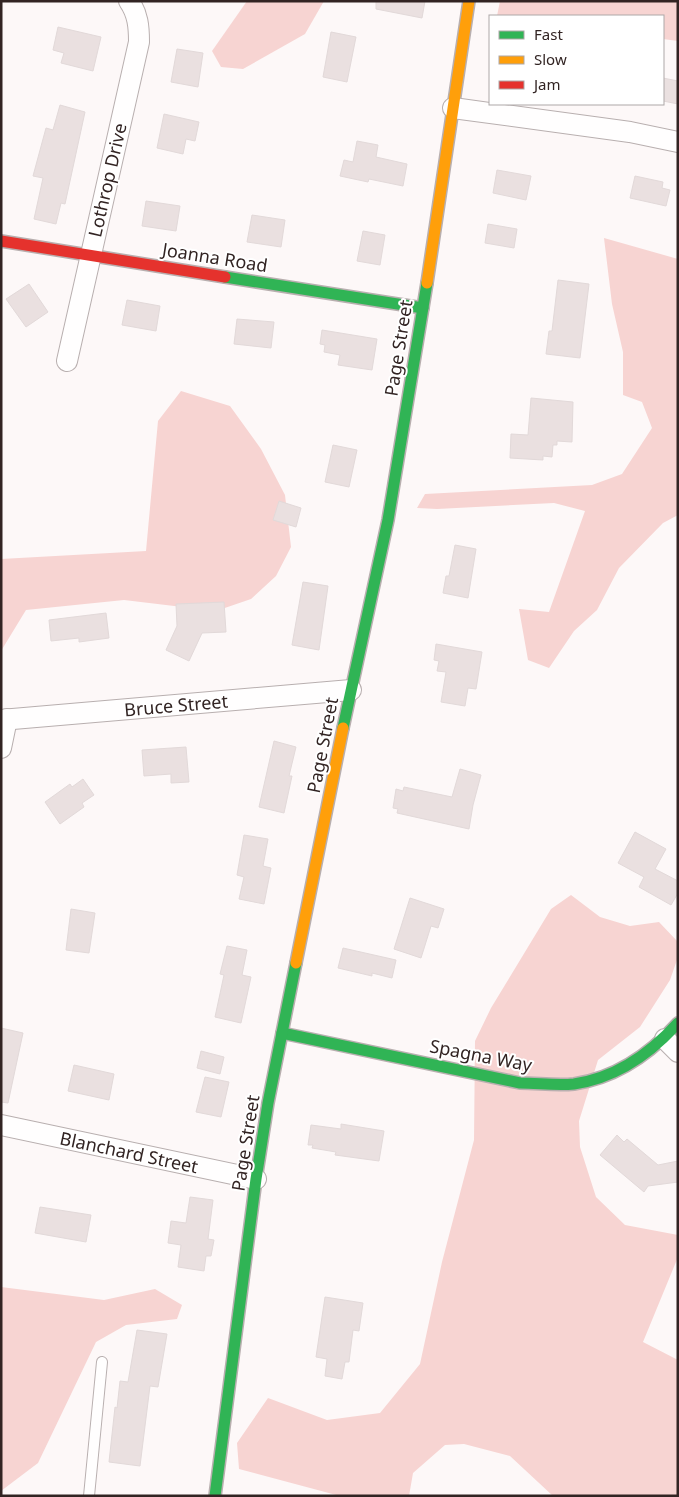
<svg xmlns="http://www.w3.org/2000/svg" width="679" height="1497" viewBox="0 0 679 1497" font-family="'Noto Sans',sans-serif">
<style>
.green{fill:#f7d4d2}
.building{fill:#eae0e0;stroke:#e2d9d9}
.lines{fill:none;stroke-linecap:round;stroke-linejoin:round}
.lane-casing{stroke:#b8afaf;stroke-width:12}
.street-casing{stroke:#b8afaf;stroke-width:22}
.fast-casing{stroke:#b8afaf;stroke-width:14}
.slow-casing{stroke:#b8afaf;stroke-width:14}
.jam-casing{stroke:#b8afaf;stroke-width:14}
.lane{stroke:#fffefe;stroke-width:10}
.street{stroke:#fffefe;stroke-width:20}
.fast{stroke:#30b455;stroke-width:11}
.slow{stroke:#ff9f0a;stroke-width:11}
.jam{stroke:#e5322d;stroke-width:11}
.labels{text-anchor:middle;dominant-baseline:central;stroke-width:4;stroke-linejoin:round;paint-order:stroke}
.street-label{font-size:18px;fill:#322423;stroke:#fff}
</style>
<rect width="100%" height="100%" fill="#fdf8f8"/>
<!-- green -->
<g class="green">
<path d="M247,1H324L305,34L243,69L221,67L212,51Z"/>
<path d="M500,1H678V41L663,39V16H497Z"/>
<path d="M604,238L678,259V515L663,523L619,568L597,610L574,631L549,668L528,660L519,609L549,612L585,511L554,503L437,509L417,508L425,494L592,485L622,474L652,428L642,402L623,395V352L612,304Z"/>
<path d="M181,391L230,406L261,449L285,495L291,547L276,576L251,599L216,611L124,600L26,610L1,651V559L146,551L158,421Z"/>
<path d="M571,895L600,917L630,926L659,922L678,942V957L670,980L640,1027L598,1060L579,1121L580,1147L596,1197L625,1225L678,1235V1257L643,1342L678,1360V1496H553L510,1456L464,1444L445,1445L413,1473L409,1496H340L239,1469L237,1443L268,1398L327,1420L380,1413L420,1364L442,1262L474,1140L475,1041L491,1008L551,909Z"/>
<path d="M1,1287L104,1300L155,1289L182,1305L177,1319L126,1325L96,1342L38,1463L1,1491Z"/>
</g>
<!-- building -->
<g class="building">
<path d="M376,1H425L422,18L376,9Z"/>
<path d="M58,27L101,37L93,71L61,63L64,53L53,50Z"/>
<path d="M331,32L356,37L347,82L323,77Z"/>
<path d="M177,49L203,53L198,87L171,82Z"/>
<path d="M663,78L678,81V104L663,101Z"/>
<path d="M60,105L85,112L65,204L61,203L56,224L34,219L43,178L33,176L46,128L53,130Z"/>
<path d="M164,114L199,122L195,141L186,139L183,154L157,148Z"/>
<path d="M357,141L378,145L376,157L407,164L403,186L369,179L368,182L340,176L344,160L353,162Z"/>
<path d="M497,170L531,176L526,200L493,193Z"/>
<path d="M635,176L663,182L662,188L670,190L666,206L630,198Z"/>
<path d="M146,201L180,206L176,231L142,226Z"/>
<path d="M252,215L285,220L281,247L247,242Z"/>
<path d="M488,224L517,229L514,248L485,243Z"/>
<path d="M363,231L385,235L380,265L357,261Z"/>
<path d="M558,280L589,284L580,358L546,354L549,331H552Z"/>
<path d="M29,284L48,312L26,327L6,299Z"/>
<path d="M127,300L160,306L156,331L122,325Z"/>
<path d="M237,319L274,322L271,348L234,344Z"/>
<path d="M322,330L377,339L372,370L338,365L340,355L324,352L325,345L320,344Z"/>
<path d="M531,398L573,402L572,442L557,441V445H553L552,457L543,456V460L510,458L511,434L528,435Z"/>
<path d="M333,445L357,450L349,487L325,482Z"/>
<path d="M279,501L301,508L296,527L273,520Z"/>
<path d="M455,545L476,549L468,598L443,593L446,576H449Z"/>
<path d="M303,582L328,586L319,650L292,645Z"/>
<path d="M224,602L226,632L202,633L189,661L166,650L177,626L176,604Z"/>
<path d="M106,613L109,638L79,642V638L51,641L49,620Z"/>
<path d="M436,644L482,652L476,689L468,688L465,706L441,702L446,672L437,671L439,661L434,660Z"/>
<path d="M274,741L296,747L289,776H292L284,813L259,807Z"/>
<path d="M186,747L189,782L171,783V774L144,776L142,750Z"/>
<path d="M460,769L481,775L473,805L469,829L397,813L398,809L393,808L396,789L403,791L404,787L452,797Z"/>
<path d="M83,779L94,795L82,803L84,807L60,824L45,802L70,784L72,787Z"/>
<path d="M635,832L666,849L655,869L678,881V893L671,905L639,887L644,877L618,863Z"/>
<path d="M244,835L268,839L263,866L271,868L264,904L239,899L244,877L237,875Z"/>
<path d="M410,898L444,909L438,928L431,926L421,958L394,949Z"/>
<path d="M71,909L95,913L89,953L66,950Z"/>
<path d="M227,946L247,950L242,975L251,977L241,1023L215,1017L224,975L220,974Z"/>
<path d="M343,948L396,960L392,978L372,973V976L338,968Z"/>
<path d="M1,1028L23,1033L8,1103L1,1102Z"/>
<path d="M201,1051L224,1057L220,1074L197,1068Z"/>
<path d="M74,1065L114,1074L109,1100L68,1091Z"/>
<path d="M205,1077L229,1082L221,1117L196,1112Z"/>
<path d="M341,1124L384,1131L379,1161L335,1155L336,1152L312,1148L313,1145H308L311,1125L341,1129Z"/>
<path d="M617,1135L624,1142L627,1139L658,1165L678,1161V1182L648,1186L644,1192L600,1155Z"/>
<path d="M190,1197L213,1200L208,1239L214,1240L211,1256H206L204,1271L178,1267L181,1245L168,1243L171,1221L186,1223Z"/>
<path d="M40,1207L91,1215L86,1242L35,1233Z"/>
<path d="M325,1297L363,1303L359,1331L353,1330L349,1362H345L342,1379L325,1376L327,1359L316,1357Z"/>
<path d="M137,1330L167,1334L158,1387L150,1386L140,1466L109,1462L115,1407L117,1408L120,1381L128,1382Z"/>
</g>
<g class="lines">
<!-- lane casing -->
<g class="lane-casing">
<path id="lane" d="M89,1496L102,1362"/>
</g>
<!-- street casing -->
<g class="street-casing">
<g id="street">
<path d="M453,108L630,132L678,142"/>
<path d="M67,361L139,42C139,27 138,14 129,1"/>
<path d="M1,720L351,690"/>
<path d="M1,748L7,719"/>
<path d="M665,1039L678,1052"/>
<path d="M1,1125L256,1179"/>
</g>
</g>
<!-- fast casing -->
<g class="fast-casing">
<g id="fast">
<path d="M225,277L423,308"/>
<path d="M343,728L388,520L427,283"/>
<path d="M282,1033L520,1083C538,1083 556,1086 574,1084C616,1078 650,1054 678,1023"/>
<path d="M215,1496L256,1179L268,1103L296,963"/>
</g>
</g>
<!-- slow casing -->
<g class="slow-casing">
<g id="slow">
<path d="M427,283L469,1"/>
<path d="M296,963L343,728"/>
</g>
</g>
<!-- jam casing -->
<g class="jam-casing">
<path id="jam" d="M1,241L225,277"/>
</g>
<!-- lane -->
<use href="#lane" class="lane"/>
<!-- street -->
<use href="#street" class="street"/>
<!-- fast -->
<use href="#fast" class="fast"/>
<!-- slow -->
<use href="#slow" class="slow"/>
<!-- jam -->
<use href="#jam" class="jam"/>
</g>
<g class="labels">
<!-- street labels -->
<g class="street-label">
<text transform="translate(107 180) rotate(-77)">Lothrop Drive</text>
<text transform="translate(215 257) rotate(9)">Joanna Road</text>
<text transform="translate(398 348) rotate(-81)">Page Street</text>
<text transform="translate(176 705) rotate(-5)">Bruce Street</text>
<text transform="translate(322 745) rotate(-79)">Page Street</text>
<text transform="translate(481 1055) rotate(11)">Spagna Way</text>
<text transform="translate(245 1143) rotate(-81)">Page Street</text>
<text transform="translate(129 1152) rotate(12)">Blanchard Street</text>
</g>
</g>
<!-- border -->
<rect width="679" height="1497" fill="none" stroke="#322423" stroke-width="5"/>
<!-- legend -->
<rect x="489" y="15" width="175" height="90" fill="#ffffff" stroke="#ada7a7"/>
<rect x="499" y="31" width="25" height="8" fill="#30b455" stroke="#ada7a7"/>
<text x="534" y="40" font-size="15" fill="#322423">Fast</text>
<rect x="499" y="56" width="25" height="8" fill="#ff9f0a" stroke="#ada7a7"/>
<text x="534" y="65" font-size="15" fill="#322423">Slow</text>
<rect x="499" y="81" width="25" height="8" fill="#e5322d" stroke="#ada7a7"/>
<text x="534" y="90" font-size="15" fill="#322423">Jam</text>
</svg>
